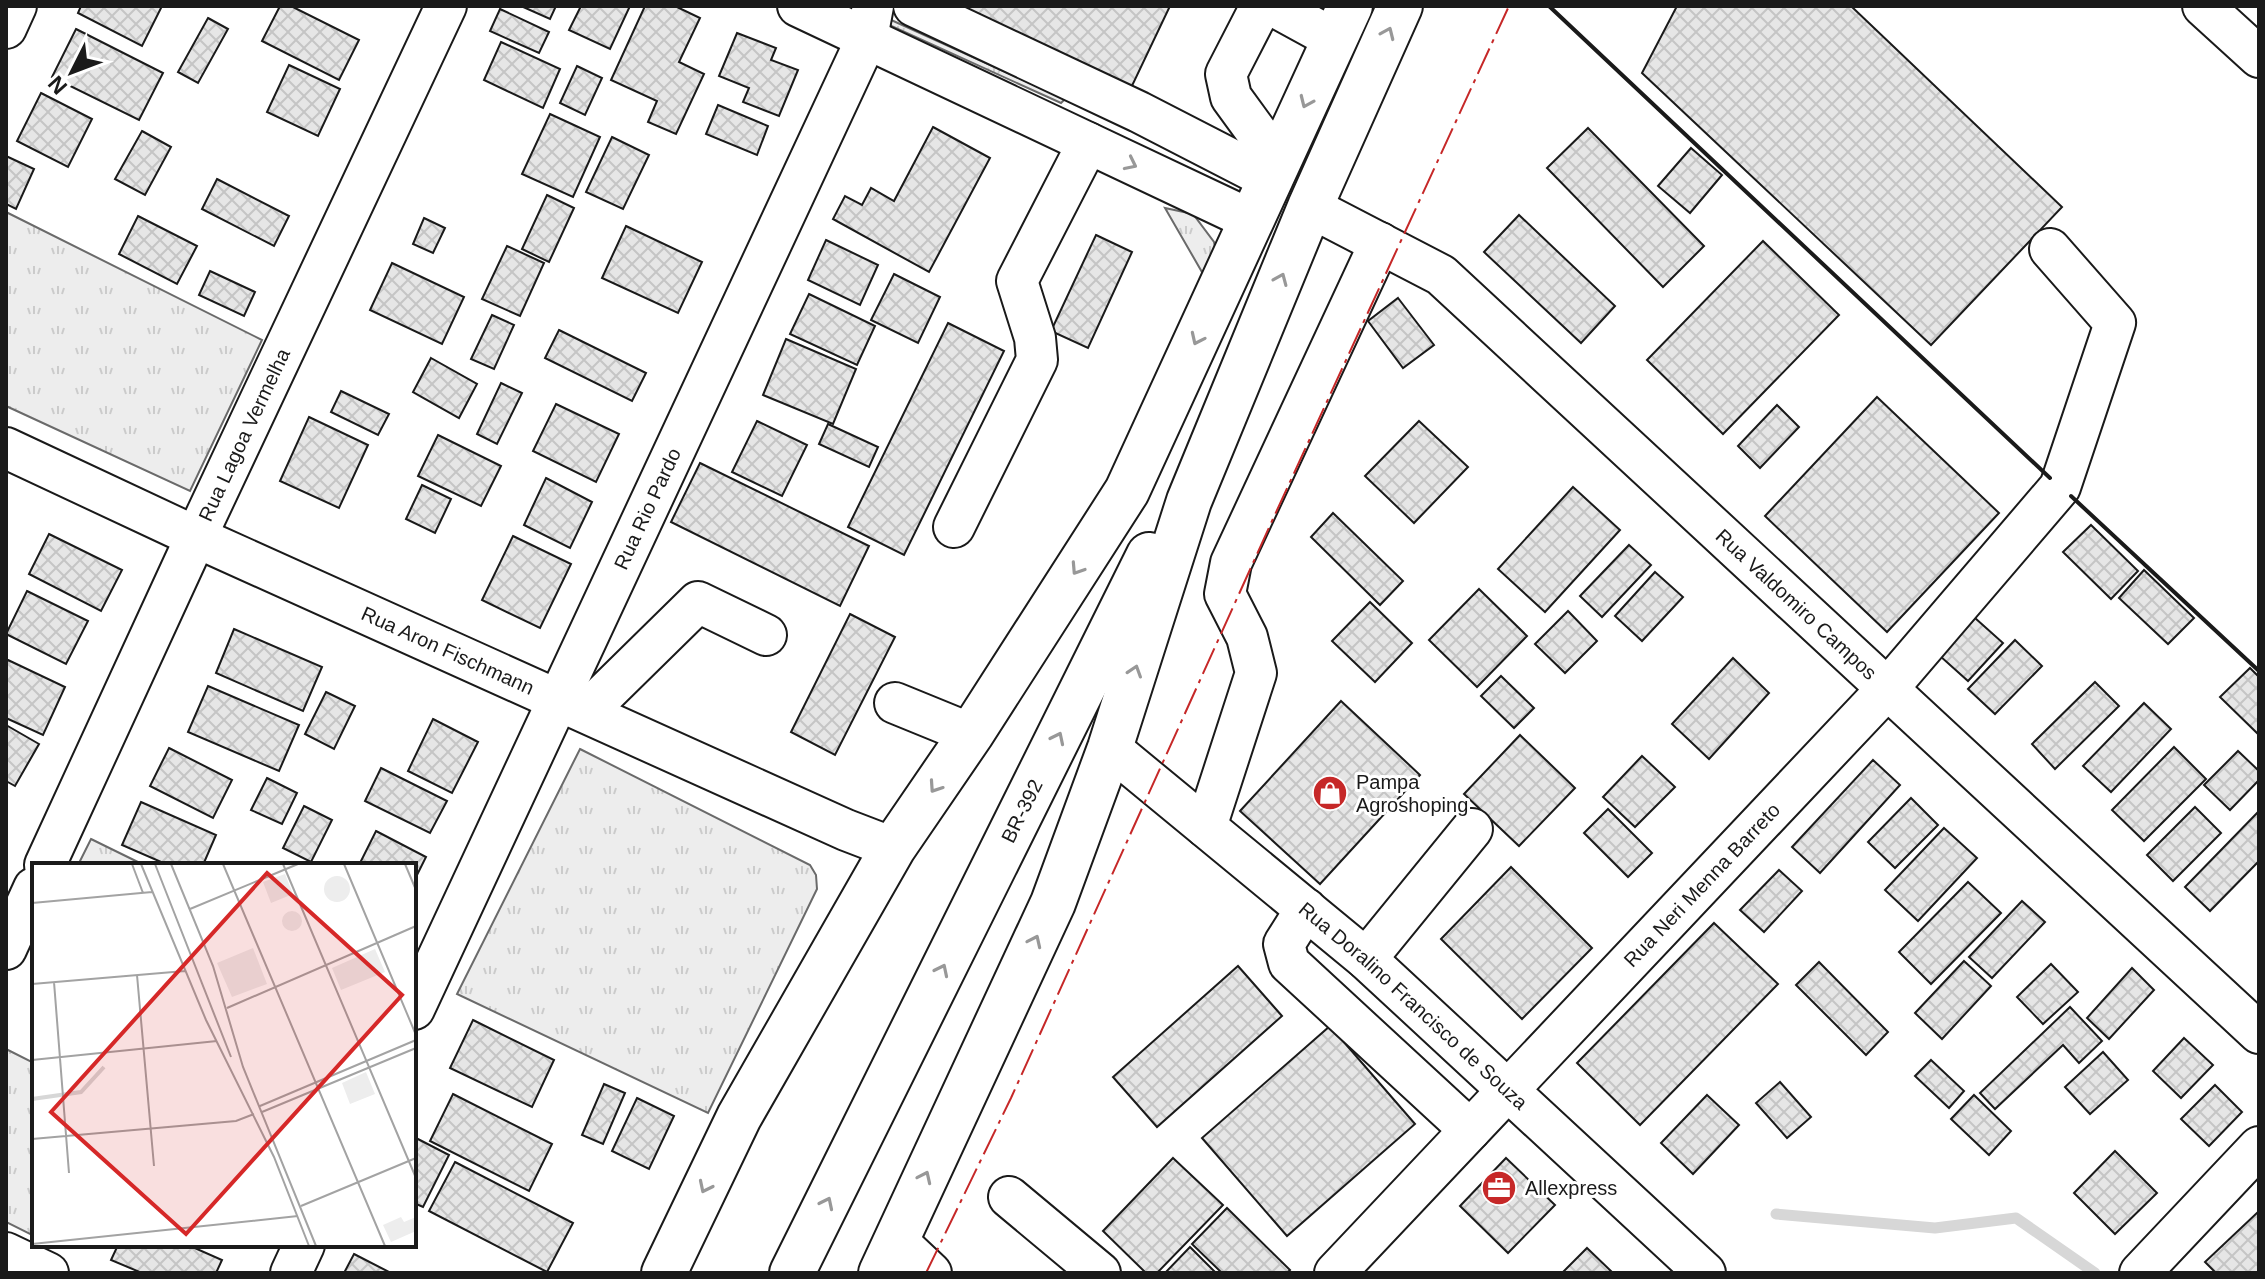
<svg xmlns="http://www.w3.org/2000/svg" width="2265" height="1279" viewBox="0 0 2265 1279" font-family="Helvetica,sans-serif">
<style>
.grass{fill:url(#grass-tufts);stroke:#6a6a6a;stroke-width:2}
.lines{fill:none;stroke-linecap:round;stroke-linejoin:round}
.stream{stroke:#d7d7d7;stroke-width:11}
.building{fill:url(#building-cross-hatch);stroke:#1a1a1a;stroke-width:2}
.minor-casing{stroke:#1a1a1a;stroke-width:44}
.highway-casing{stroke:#1a1a1a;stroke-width:48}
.minor{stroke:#fff;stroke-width:40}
.highway{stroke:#fff;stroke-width:44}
.wall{stroke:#1a1a1a;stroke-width:4}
.power{stroke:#c62828;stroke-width:2;stroke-dasharray:28 6 4 6;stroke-linecap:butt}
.oneway{stroke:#989898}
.labels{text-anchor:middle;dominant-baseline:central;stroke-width:6;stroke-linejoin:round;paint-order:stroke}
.street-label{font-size:20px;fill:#1a1a1a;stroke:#fff}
.poi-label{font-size:20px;fill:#1a1a1a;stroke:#fff;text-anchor:start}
.inset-river{fill:none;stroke:#d7d7d7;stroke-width:4}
.inset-road{fill:none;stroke:#a3a3a3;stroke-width:2}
.view{fill:#d62828;fill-opacity:0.15;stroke:#d62828;stroke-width:4}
.inset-edge{fill:none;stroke:#1a1a1a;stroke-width:4}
</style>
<defs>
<pattern id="grass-tufts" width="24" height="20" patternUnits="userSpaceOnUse" patternTransform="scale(2)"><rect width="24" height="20" fill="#ededed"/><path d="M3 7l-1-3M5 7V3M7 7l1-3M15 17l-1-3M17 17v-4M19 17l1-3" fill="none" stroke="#cbcbcb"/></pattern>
<pattern id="building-cross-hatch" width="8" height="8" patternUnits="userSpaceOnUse" patternTransform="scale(2)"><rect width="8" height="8" fill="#e6e6e6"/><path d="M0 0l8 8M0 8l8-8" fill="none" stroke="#c5c5c5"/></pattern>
</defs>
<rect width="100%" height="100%" fill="#fff"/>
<!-- grass -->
<g class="grass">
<path d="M889,19L1065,99L1061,103L887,24Z"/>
<path d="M1165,208L1193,214L1214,242L1218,261L1206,279Z"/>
<path d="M6,212L262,340L190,491L6,406Z"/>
<path d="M580,749L810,865L816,875L817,889L708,1113L457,994Z"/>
<path d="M91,839L144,865H78Z"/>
<path d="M6,1049L34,1063V1236L6,1222Z"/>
</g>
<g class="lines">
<!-- stream -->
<path class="stream" d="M1776,1214L1935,1228L2016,1218L2095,1273"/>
</g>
<!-- building -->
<g class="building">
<path d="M81,6H162L142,46L78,13Z"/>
<path d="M280,6H291L359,40L339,80L262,41Z"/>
<path d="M521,6H556L550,19Z"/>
<path d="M581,6H630L610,49L569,30Z"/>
<path d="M645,6H675L700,18L679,62L704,74L676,134L648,122L657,101L611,80Z"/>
<path d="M960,6H1170L1131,88Z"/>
<path d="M1677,6H1851L2062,207L1931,345L1642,73Z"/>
<path d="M500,9L549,32L539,53L490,31Z"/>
<path d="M208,18L228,29L198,83L178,72Z"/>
<path d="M76,29L163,73L139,120L52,77Z"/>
<path d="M737,33L776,48L771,60L798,70L779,116L743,102L749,88L719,76Z"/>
<path d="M501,42L560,69L543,108L484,80Z"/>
<path d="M289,65L340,89L318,136L267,112Z"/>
<path d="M577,66L602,78L585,115L560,103Z"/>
<path d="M41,93L92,119L68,167L17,141Z"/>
<path d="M718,105L768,126L757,155L706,134Z"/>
<path d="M550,114L600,137L573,197L522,174Z"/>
<path d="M933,127L990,158L929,272L833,219L845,196L862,205L871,188L894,201Z"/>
<path d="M1588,128L1704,246L1663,287L1547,168Z"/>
<path d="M142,131L171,147L145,195L115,179Z"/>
<path d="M612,137L649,155L623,209L586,192Z"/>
<path d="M1691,148L1722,175L1690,213L1658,186Z"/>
<path d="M6,156L34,169L16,209L6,204Z"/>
<path d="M217,179L289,216L274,246L202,209Z"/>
<path d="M547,195L574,208L549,262L522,249Z"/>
<path d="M1519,215L1615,306L1581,343L1484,252Z"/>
<path d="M138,216L197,246L177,284L119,254Z"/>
<path d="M424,218L445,228L433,253L413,244Z"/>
<path d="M626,226L702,262L678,313L602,278Z"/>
<path d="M1096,235L1132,252L1088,348L1051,331Z"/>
<path d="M826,240L878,265L860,305L808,280Z"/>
<path d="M1763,241L1839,315L1723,434L1647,360Z"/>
<path d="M507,246L544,263L520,316L482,299Z"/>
<path d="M392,263L464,297L442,344L370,310Z"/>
<path d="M210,271L255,292L244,316L199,295Z"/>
<path d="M894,274L940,297L918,343L871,320Z"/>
<path d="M809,294L875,326L857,365L790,334Z"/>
<path d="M1398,298L1434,345L1403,368L1368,321Z"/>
<path d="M492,315L514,325L494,369L471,359Z"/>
<path d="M948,323L1004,351L904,555L848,527Z"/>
<path d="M559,330L646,373L632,401L545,358Z"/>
<path d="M786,339L856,369L833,424L763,395Z"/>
<path d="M431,358L477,384L459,418L413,392Z"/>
<path d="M501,383L522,393L497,444L477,434Z"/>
<path d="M341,391L389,414L378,435L331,412Z"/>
<path d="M1877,397L1999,513L1887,632L1765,516Z"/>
<path d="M556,404L619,434L596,482L533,451Z"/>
<path d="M1777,405L1799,427L1760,468L1738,446Z"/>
<path d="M309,417L368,445L339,508L280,481Z"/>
<path d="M757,421L807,445L782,496L732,472Z"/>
<path d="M1419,421L1468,467L1414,523L1365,476Z"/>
<path d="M828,424L878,447L869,467L819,444Z"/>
<path d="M438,435L501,466L481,506L418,476Z"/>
<path d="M700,463L869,546L840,606L671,522Z"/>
<path d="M546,478L592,502L570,548L524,525Z"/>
<path d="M422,485L451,499L435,533L406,519Z"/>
<path d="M1573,487L1620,530L1545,612L1498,569Z"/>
<path d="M1333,513L1403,581L1380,605L1311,537Z"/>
<path d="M2091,525L2138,571L2111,599L2063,552Z"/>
<path d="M49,534L122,570L101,611L29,574Z"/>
<path d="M513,536L571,564L540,628L482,600Z"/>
<path d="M1629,545L1651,565L1602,617L1580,596Z"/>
<path d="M2144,570L2194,618L2168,644L2119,598Z"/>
<path d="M1655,572L1683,597L1642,641L1615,616Z"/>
<path d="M1479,589L1527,636L1477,687L1429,640Z"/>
<path d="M27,591L88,621L66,664L6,634Z"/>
<path d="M1370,602L1412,643L1375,682L1332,641Z"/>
<path d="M1568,611L1597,641L1565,673L1535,644Z"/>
<path d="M850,614L895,637L835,755L791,732Z"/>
<path d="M1975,618L2003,643L1968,681L1940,656Z"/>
<path d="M234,629L322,667L303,711L216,673Z"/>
<path d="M2015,640L2042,666L1995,714L1968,689Z"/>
<path d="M1733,658L1769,693L1709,759L1672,724Z"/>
<path d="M8,660L65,687L43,735L6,718V664Z"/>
<path d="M2250,668L2259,677V731L2257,733L2220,697Z"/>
<path d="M1501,676L1534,708L1514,728L1481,696Z"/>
<path d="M2095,682L2119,706L2055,769L2032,744Z"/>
<path d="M208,686L299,725L279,771L188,732Z"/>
<path d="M326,692L355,706L334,749L305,734Z"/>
<path d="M1341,701L1420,775L1320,884L1240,811Z"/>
<path d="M2144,703L2171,729L2111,792L2083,766Z"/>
<path d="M433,719L478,742L452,793L408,771Z"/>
<path d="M6,725L39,744L15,786L6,781Z"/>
<path d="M1520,735L1575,788L1519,846L1464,794Z"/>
<path d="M2174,747L2206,779L2144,841L2112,810Z"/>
<path d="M169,748L232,780L213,818L150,786Z"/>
<path d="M2238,751L2259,771V780L2230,810L2204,785Z"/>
<path d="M1642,756L1675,787L1635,827L1603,797Z"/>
<path d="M1873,760L1900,785L1820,873L1792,847Z"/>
<path d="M381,768L447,801L430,833L365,801Z"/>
<path d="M267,778L297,793L282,824L251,810Z"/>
<path d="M1911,798L1938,825L1895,868L1868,842Z"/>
<path d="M141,802L216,835L203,865H168L122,845Z"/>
<path d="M304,806L332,820L311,862L283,848Z"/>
<path d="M2195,807L2221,833L2173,881L2147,855Z"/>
<path d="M1608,809L1652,853L1628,877L1584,833Z"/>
<path d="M2259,811V861L2210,911L2185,887Z"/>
<path d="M1944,828L1977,858L1918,921L1885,890Z"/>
<path d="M376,831L426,857L414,881V865H359Z"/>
<path d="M1511,867L1592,948L1522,1019L1441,939Z"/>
<path d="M1779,870L1802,891L1764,932L1740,910Z"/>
<path d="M1968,882L2001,913L1931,984L1899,952Z"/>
<path d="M2022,901L2045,922L1992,978L1969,957Z"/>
<path d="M1714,923L1778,984L1640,1125L1577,1063Z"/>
<path d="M1964,961L1991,986L1942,1039L1915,1013Z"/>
<path d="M1819,962L1888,1032L1866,1055L1796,985Z"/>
<path d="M2051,964L2078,992L2043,1024L2017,997Z"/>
<path d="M1238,966L1282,1016L1157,1127L1113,1077Z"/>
<path d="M2132,968L2154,990L2109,1039L2087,1018Z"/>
<path d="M2070,1007L2102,1041L2079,1063L2063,1045L1995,1109L1980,1093Z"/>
<path d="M473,1020L554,1060L532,1107L450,1068Z"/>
<path d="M1330,1026L1415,1124L1287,1236L1202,1138Z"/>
<path d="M2184,1038L2213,1065L2181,1098L2153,1071Z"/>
<path d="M2103,1052L2128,1080L2090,1114L2065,1087Z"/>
<path d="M1931,1060L1964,1091L1949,1108L1915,1076Z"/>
<path d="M1780,1082L1811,1117L1787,1138L1756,1103Z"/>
<path d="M604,1084L625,1093L603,1144L582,1135Z"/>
<path d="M2215,1085L2242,1112L2209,1146L2181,1119Z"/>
<path d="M453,1094L552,1144L529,1191L430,1141Z"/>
<path d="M1707,1095L1739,1125L1693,1174L1661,1143Z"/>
<path d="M1974,1095L2011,1131L1989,1155L1951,1119Z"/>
<path d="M637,1098L674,1116L649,1169L612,1151Z"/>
<path d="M414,1137L449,1155L423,1207L414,1203Z"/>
<path d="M2115,1151L2157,1193L2115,1234L2074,1193Z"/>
<path d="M1173,1158L1223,1205L1157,1273H1146L1103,1231Z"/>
<path d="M1506,1158L1555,1205L1508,1253L1460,1206Z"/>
<path d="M455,1162L573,1223L547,1272L429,1211Z"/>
<path d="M1227,1208L1290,1270L1287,1273H1222L1192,1244Z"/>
<path d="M2259,1211V1273H2216L2205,1262Z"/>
<path d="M118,1245H188L222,1260L216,1273H142L111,1260Z"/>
<path d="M1190,1247L1216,1273H1165Z"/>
<path d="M1587,1248L1613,1273H1562Z"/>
<path d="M354,1254L391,1273H344Z"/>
</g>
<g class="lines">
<!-- minor casing -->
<g class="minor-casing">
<g id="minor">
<path d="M798,6L1251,220"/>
<path d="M914,6L1139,112L1271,180"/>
<path d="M1261,6L1226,74L1231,97L1279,163"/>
<path d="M1274,6L1334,39"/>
<path d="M2203,6L2259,57"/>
<path d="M6,28L16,6"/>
<path id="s1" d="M1310,207L1441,275L2259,1033"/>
<path id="s2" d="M6,448L196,537L846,830L893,848"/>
<path d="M954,527L1037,360L1035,338L1017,281L1088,143"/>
<path d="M895,703L971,734"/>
<path d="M586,712L698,602L766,635"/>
<path id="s3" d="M1110,748L1366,959L1705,1273"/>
<path d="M1206,827L1256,673L1247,637L1225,594L1231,563L1380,243"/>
<path id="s4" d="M45,865L196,537L446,6"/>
<path d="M1306,909L1284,944L1289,963L1470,1130"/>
<path d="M6,949L34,888"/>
<path d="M1366,959L1472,829"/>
<path id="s5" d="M414,1009L867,38L873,6"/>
<path d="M1009,1197L1100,1273"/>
<path d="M896,1240L931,1273"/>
<path d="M6,1253L48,1273"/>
<path d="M291,1273L304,1245"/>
<path id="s6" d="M1335,1273L1888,688L2060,487L2115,323L2050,249"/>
<path d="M2140,1273L2259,1147"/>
</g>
</g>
<!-- highway casing -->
<g class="highway-casing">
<g id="highway">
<path d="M664,1273L739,1117L893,848L971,734L1127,491L1350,6"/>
<path id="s7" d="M792,1273L1149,555"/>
<path d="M881,1273L1053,903L1110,748L1189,501L1310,207L1400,6"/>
</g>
</g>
<!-- minor -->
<use href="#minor" class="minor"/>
<!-- highway -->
<use href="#highway" class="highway"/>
<!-- wall -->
<g class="wall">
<path d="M1549,6L2050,478"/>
<path d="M2071,496L2259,671"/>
</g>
<!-- power -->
<path class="power" d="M926,1273L1011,1098L1272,521L1509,6"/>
</g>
<!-- one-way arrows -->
<defs><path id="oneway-chevron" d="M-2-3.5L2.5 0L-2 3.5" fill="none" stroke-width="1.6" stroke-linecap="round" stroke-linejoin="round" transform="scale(2)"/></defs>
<g class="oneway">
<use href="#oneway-chevron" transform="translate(1388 33) rotate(-66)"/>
<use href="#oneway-chevron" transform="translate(1306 102) rotate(114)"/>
<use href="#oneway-chevron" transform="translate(1131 164) rotate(26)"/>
<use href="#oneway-chevron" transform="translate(1281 279) rotate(-67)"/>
<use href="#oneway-chevron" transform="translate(1197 339) rotate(115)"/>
<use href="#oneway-chevron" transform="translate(1077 569) rotate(123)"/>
<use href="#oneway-chevron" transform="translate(1135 671) rotate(-72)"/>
<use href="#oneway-chevron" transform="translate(1058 738) rotate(-64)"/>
<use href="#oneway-chevron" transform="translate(935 787) rotate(124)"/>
<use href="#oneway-chevron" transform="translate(1035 941) rotate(-65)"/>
<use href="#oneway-chevron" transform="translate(942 970) rotate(-64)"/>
<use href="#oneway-chevron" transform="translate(925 1177) rotate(-65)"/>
<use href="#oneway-chevron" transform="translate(705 1187) rotate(116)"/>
<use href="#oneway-chevron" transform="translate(827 1203) rotate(-64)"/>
</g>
<!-- icons -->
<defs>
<g id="shop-disc" transform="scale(1.8)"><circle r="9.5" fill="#c62828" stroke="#fff"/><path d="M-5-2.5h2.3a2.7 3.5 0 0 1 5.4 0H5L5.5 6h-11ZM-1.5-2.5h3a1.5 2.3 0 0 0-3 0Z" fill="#fff"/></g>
<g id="office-disc" transform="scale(1.8)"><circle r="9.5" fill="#c62828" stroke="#fff"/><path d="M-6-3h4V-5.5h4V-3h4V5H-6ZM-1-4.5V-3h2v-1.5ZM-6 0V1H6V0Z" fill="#fff"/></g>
</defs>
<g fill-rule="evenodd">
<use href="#shop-disc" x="1330" y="793"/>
<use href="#office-disc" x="1499" y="1188"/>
</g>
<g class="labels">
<!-- street labels -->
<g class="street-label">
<text stroke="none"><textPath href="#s4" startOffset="474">Rua Lagoa Vermelha</textPath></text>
<text stroke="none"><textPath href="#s5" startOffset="552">Rua Rio Pardo</textPath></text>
<text stroke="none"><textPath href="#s1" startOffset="632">Rua Valdomiro Campos</textPath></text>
<text stroke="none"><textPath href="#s2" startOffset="486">Rua Aron Fischmann</textPath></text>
<text stroke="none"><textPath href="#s7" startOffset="516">BR-392</textPath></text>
<text stroke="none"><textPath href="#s6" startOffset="534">Rua Neri Menna Barreto</textPath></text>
<text stroke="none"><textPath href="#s3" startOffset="398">Rua Doralino Francisco de Souza</textPath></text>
</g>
<!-- poi labels -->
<g class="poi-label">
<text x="1356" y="782">Pampa<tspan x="1356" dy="23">Agroshoping</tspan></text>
<text x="1525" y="1188">Allexpress</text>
</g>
</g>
<!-- overview -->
<g transform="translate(32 863)">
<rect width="384" height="384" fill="#fff"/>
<path d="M253,11L261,31L239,40L231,19ZM292 26a13 13 0 1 1 26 0a13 13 0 1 1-26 0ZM250 58a10 10 0 1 1 20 0a10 10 0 1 1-20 0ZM221,85L235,121L200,134L185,100ZM343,86L353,109L309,127L300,105ZM334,209L343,231L318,241L310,220ZM369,354L372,359L384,354V368L359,379L351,362Z" fill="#ededed"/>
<path class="inset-river" d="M0,236L49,229L72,204"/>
<path class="inset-road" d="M100,1L111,30M109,1L174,157L242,294L277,383M123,1L199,194M139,1L181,103L211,204L284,383M191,1L353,383M251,1L384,315M312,1L384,172M373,1L384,27M0,40L120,29M158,46L266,1M105,112L122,303M22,119L37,310M0,121L153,108M195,145L384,63M0,197L185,178M228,243L384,177M230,249L384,185M0,276L204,258L222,251M269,343L384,295M0,381L266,353"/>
<path class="view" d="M235,10L370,132L154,371L19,249Z"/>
<rect width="384" height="384" class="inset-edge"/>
</g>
<!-- border -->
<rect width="2265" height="1279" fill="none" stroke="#1a1a1a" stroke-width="16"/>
<!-- north arrow -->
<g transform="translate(72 72) rotate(228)" stroke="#ffffff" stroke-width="6" paint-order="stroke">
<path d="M0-6L14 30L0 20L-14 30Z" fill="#1a1a1a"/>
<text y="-12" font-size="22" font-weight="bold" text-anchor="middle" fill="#1a1a1a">N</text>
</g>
</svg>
